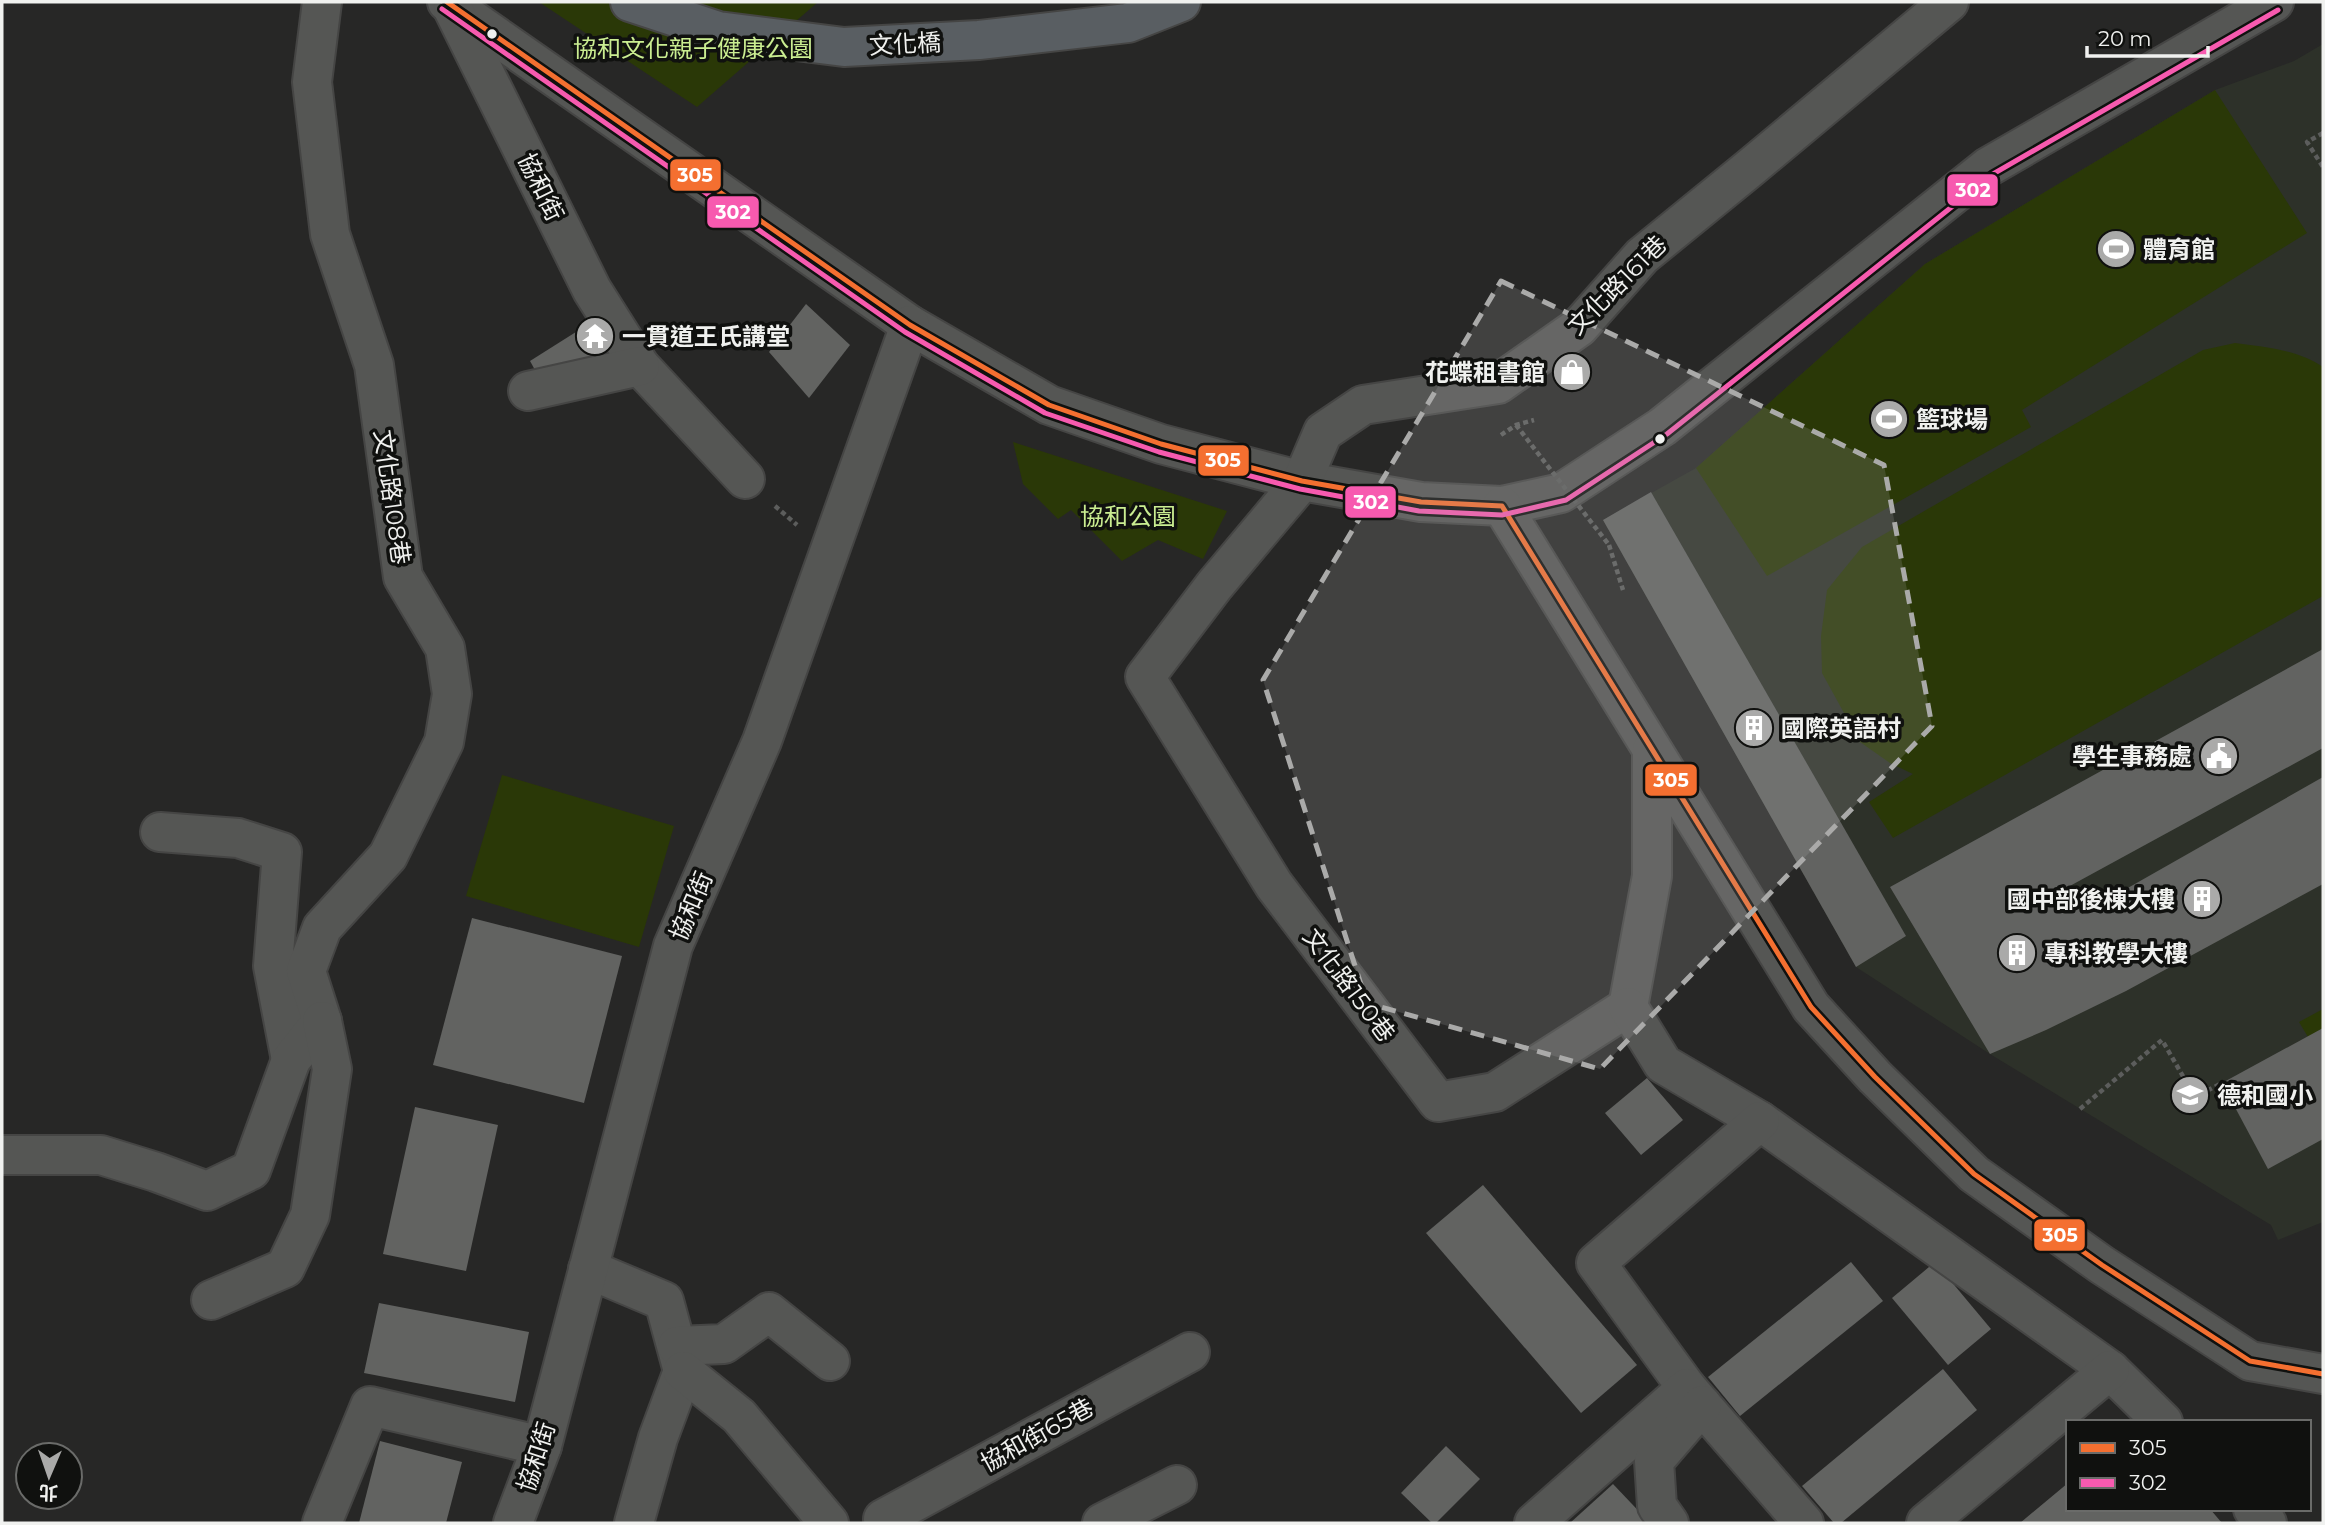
<svg xmlns="http://www.w3.org/2000/svg" width="2325" height="1525" viewBox="0 0 2325 1525" font-family="Montserrat,'Noto Sans TC',sans-serif">
<style>
.built{fill:#2d3129}
.green{fill:#2a3807}
.building{fill:#626361}
.lines{fill:none;stroke-linecap:round;stroke-linejoin:round}
.minor-casing{stroke:#454544;stroke-width:42}
.major-casing{stroke:#454544;stroke-width:42}
.path{stroke:#5c5d5c;stroke-width:4.5;stroke-dasharray:5 3.5;stroke-linecap:butt}
.minor{stroke:#555654;stroke-width:38}
.major{stroke:#595e62;stroke-width:38}
.path-bridge{stroke:#5c5d5c;stroke-width:4.5;stroke-dasharray:5 3.5;stroke-linecap:butt}
.bus-1-casing{stroke:#10110f;stroke-width:10}
.bus-2-casing{stroke:#10110f;stroke-width:10}
.bus-1{stroke:#f46f30;stroke-width:5}
.bus-2{stroke:#f75aaf;stroke-width:5}
.marked{fill:#aaaaa9;fill-opacity:0.2;stroke:#aaaaa9;stroke-width:5;stroke-dasharray:14 9;stroke-linejoin:round}
.bus-dot{fill:#f0f1ef;stroke:#10110f;stroke-width:2.5}
.labels{text-anchor:middle;dominant-baseline:central;stroke-width:7;stroke-linejoin:round;paint-order:stroke}
.street-label{font-size:24px;fill:#f0f1ef;stroke:#10110f}
.park-label{font-size:24px;fill:#caed91;stroke:#10110f}
.poi-label{font-size:24px;font-weight:bold;fill:#f0f1ef;stroke:#10110f;text-anchor:start}
.line-badge{stroke:#10110f;stroke-width:2.5}
.badge-label{font-size:19px;text-anchor:middle;font-weight:bold;fill:#fff}
</style>
<rect width="100%" height="100%" fill="#272726"/>
<!-- built -->
<path class="built" d="M2323,44V1222L2278,1240L2271,1225L1990,1054L1856,967L1603,520L1696,468L1925,264L2215,90L2294,61Z"/>
<!-- green -->
<g class="green">
<path d="M539,2H818L697,107Z"/>
<path d="M2215,90L2307,233L2022,410L2031,427L1767,576L1696,468L1925,264Z"/>
<path d="M2235,343C2265,347 2298,350 2323,367V596L1893,838L1869,802L1913,774L1890,763L1860,742L1822,673L1821,636L1827,590L1862,547L2203,350Z"/>
<path d="M1013,442L1227,511L1203,559L1158,540L1122,561L1071,510L1058,519L1023,484Z"/>
<path d="M502,775L674,826L639,947L466,896Z"/>
<path d="M2323,1009V1028L2308,1037L2299,1022Z"/>
</g>
<!-- building -->
<g class="building">
<path d="M806,304L850,345L809,398L769,352Z"/>
<path d="M606,313L633,360L545,388L530,361Z"/>
<path d="M1651,492L1906,936L1856,967L1603,520Z"/>
<path d="M2323,649V748L2068,887L2082,914L2323,777V884L2126,991L2046,1030L1990,1054L1890,887Z"/>
<path d="M472,918L622,956L584,1103L433,1065Z"/>
<path d="M2323,1028V1139L2268,1169L2222,1083Z"/>
<path d="M1647,1078L1683,1120L1641,1155L1605,1113Z"/>
<path d="M415,1107L498,1125L466,1271L383,1254Z"/>
<path d="M1483,1185L1637,1365L1581,1413L1426,1233Z"/>
<path d="M1851,1262L1883,1301L1740,1416L1708,1377Z"/>
<path d="M1935,1262L1991,1329L1948,1365L1892,1298Z"/>
<path d="M379,1303L529,1332L515,1402L364,1373Z"/>
<path d="M1943,1369L1977,1410L1841,1523H1834L1802,1486Z"/>
<path d="M380,1441L462,1462L446,1523H359Z"/>
<path d="M1446,1446L1480,1479L1436,1523H1432L1401,1493Z"/>
<path d="M2068,1483V1509H2210L2222,1523H2020Z"/>
<path d="M1613,1484L1650,1523H1570Z"/>
</g>
<g class="lines">
<!-- minor casing -->
<g class="minor-casing">
<g id="minor">
<path d="M447,2L910,325L1049,405L1161,444L1302,481L1421,502L1502,506L1561,493L1662,427L1988,167L2274,2"/>
<path d="M453,9L592,290L640,366L745,479"/>
<path d="M528,391L640,366"/>
<path d="M1502,506L1811,1007L1875,1077L1974,1174L2102,1265L2250,1361L2323,1374"/>
<path d="M1652,750V876L1628,1007L1495,1092L1438,1102L1274,885L1145,677L1214,586L1302,481L1323,432L1363,405L1498,384L1579,327L1642,256L1750,168L1949,2"/>
<path d="M160,832L238,838L282,852L273,966L291,1060"/>
<path d="M1628,1007L1663,1064L1760,1121L2110,1370L2163,1422"/>
<path d="M1760,1121L1596,1263L1687,1388L1804,1523"/>
<path d="M2,1155H101L156,1172L207,1191L251,1170L291,1060L322,1021L306,971L322,928L388,856L444,742L452,694L445,648L403,577L374,365L330,234L312,82L322,2"/>
<path d="M588,1269L664,1301L683,1371L658,1438L634,1523"/>
<path d="M211,1300L285,1268L310,1215L332,1069L322,1021"/>
<path d="M677,1346L724,1344L769,1312L830,1361"/>
<path d="M683,1371L739,1416L829,1523"/>
<path d="M2253,1509L2267,1523"/>
<path d="M883,1519L1190,1352"/>
<path d="M322,1523L370,1406L542,1446"/>
<path d="M513,1523L542,1446L673,946L762,741L910,325"/>
<path d="M1102,1523L1177,1485"/>
<path d="M1534,1523L1687,1388"/>
<path d="M1669,1523L1657,1506L1654,1461L1702,1405"/>
<path d="M1926,1523L2110,1370"/>
</g>
</g>
<!-- major casing -->
<g class="major-casing">
<path id="major" d="M630,2L718,31L844,47L979,40L1128,23L1181,2"/>
</g>
<!-- path -->
<g class="path">
<path d="M2323,133L2307,142L2323,167"/>
<path d="M1501,435L1516,425L1534,420"/>
<path d="M775,506L797,525"/>
<path d="M1609,545L1623,590"/>
<path d="M2080,1109L2162,1040L2195,1097L2222,1083"/>
</g>
<!-- minor -->
<use href="#minor" class="minor"/>
<!-- major -->
<use href="#major" class="major"/>
<!-- path-bridge -->
<path class="path-bridge" d="M1516,425L1609,545"/>
<!-- bus-1 casing -->
<g class="bus-1-casing">
<path id="bus-1" d="M447,2L910,325L1049,405L1161,444L1302,481L1421,502L1502,506L1811,1007L1875,1077L1974,1174L2102,1265L2250,1361L2323,1374"/>
</g>
<!-- bus-2 casing -->
<g class="bus-2-casing">
<path id="bus-2" d="M442,9L905,332L1045,413L1159,452L1300,489L1419,511L1502,515L1566,500L1667,434L1993,174L2278,10"/>
</g>
<!-- bus-1 -->
<use href="#bus-1" class="bus-1"/>
<!-- bus-2 -->
<use href="#bus-2" class="bus-2"/>
</g>
<!-- marked area -->
<path class="marked" d="M1501,281L1884,465L1932,726L1600,1069L1367,1003L1263,680Z"/>
<!-- icons -->
<defs>
<g id="stadium-disc" transform="scale(2.0125)"><circle r="9.5" fill="#aaaaa9" stroke="#10110f"/><path d="M0-5a6.5 5 0 1 0 0 10a6.5 5 0 1 0 0-10ZM-3.5-1.8h7v3.6h-7Z" fill="#fff"/></g>
<g id="temple-disc" transform="scale(2.0125)"><circle r="9.5" fill="#aaaaa9" stroke="#10110f"/><path d="M0-6L5-2H3V0L6.5 2.5H4V6H1.5V3h-3V6H-4V2.5H-6.5L-3 0V-2H-5Z" fill="#fff"/></g>
<g id="shop-disc" transform="scale(2.0125)"><circle r="9.5" fill="#aaaaa9" stroke="#10110f"/><path d="M-5-2.5h2.3a2.7 3.5 0 0 1 5.4 0H5L5.5 6h-11ZM-1.5-2.5h3a1.5 2.3 0 0 0-3 0Z" fill="#fff"/></g>
<g id="building-disc" transform="scale(2.0125)"><circle r="9.5" fill="#aaaaa9" stroke="#10110f"/><path d="M-4-6H4V6H1V3H-1V6H-4ZM-2.5-4.3h1.7v1.8h-1.7ZM.8-4.3h1.7v1.8H.8ZM-2.5-1h1.7V.8h-1.7ZM.8-1h1.7V.8H.8Z" fill="#fff"/></g>
<g id="civic-disc" transform="scale(2.0125)"><circle r="9.5" fill="#aaaaa9" stroke="#10110f"/><path d="M-.6-6.5H3V-4.5H.6V-3L4-1V1h2V6H-6V1h2V-1L-.6-3ZM-1.2 2.5V6h2.4V2.5Z" fill="#fff"/></g>
<g id="school-disc" transform="scale(2.0125)"><circle r="9.5" fill="#aaaaa9" stroke="#10110f"/><path d="M0-5L7-2L0 1L-7-2ZM-4 1L0 2.5L4 1V4Q0 6-4 4Z" fill="#fff"/></g>
</defs>
<g fill-rule="evenodd">
<use href="#stadium-disc" x="2116" y="249"/>
<use href="#temple-disc" x="595" y="336"/>
<use href="#shop-disc" x="1572" y="372"/>
<use href="#stadium-disc" x="1889" y="419"/>
<use href="#building-disc" x="1754" y="728"/>
<use href="#civic-disc" x="2219" y="756"/>
<use href="#building-disc" x="2202" y="899"/>
<use href="#building-disc" x="2017" y="953"/>
<use href="#school-disc" x="2190" y="1095"/>
</g>
<!-- markers -->
<g class="bus-dot">
<circle cx="492" cy="34" r="6"/>
<circle cx="1660" cy="439" r="6"/>
</g>
<g class="labels">
<!-- street labels -->
<g class="street-label">
<text transform="translate(905 44) rotate(-3)">文化橋</text>
<text transform="translate(541 187) rotate(64)">協和街</text>
<text transform="translate(1617 285) rotate(-45)">文化路161巷</text>
<text transform="translate(392 497) rotate(82)">文化路108巷</text>
<text transform="translate(691 906) rotate(-67)">協和街</text>
<text transform="translate(1349 985) rotate(53)">文化路150巷</text>
<text transform="translate(1037 1435) rotate(-29)">協和街65巷</text>
<text transform="translate(536 1457) rotate(-72)">協和街</text>
</g>
<!-- park labels -->
<g class="park-label">
<text x="693" y="48">協和文化親子健康公園</text>
<text x="1128" y="516">協和公園</text>
</g>
<!-- poi labels -->
<g class="poi-label">
<text x="2143" y="249">體育館</text>
<text x="622" y="336">一貫道王氏講堂</text>
<text x="1545" y="372" text-anchor="end">花蝶租書館</text>
<text x="1916" y="419">籃球場</text>
<text x="1781" y="728">國際英語村</text>
<text x="2192" y="756" text-anchor="end">學生事務處</text>
<text x="2175" y="899" text-anchor="end">國中部後棟大樓</text>
<text x="2044" y="953">專科教學大樓</text>
<text x="2217" y="1095">德和國小</text>
</g>
</g>
<g class="line-badge">
<rect x="669" y="158" width="53" height="34" rx="7" fill="#f46f30"/>
<rect x="1946" y="173" width="53" height="34" rx="7" fill="#f75aaf"/>
<rect x="706" y="195" width="54" height="34" rx="7" fill="#f75aaf"/>
<rect x="1197" y="444" width="53" height="33" rx="7" fill="#f46f30"/>
<rect x="1344" y="485" width="53" height="34" rx="7" fill="#f75aaf"/>
<rect x="1644" y="763" width="54" height="34" rx="7" fill="#f46f30"/>
<rect x="2033" y="1218" width="53" height="34" rx="7" fill="#f46f30"/>
</g>
<g class="badge-label">
<text x="695" y="182">305</text>
<text x="1973" y="197">302</text>
<text x="733" y="219">302</text>
<text x="1223" y="467">305</text>
<text x="1371" y="509">302</text>
<text x="1671" y="787">305</text>
<text x="2060" y="1242">305</text>
</g>
<!-- border -->
<rect width="2325" height="1525" fill="none" stroke="#f0f1ef" stroke-width="7"/>
<!-- legend -->
<rect x="2066" y="1420" width="245" height="91" fill="#10110f" stroke="#6a6b69" stroke-width="2"/>
<rect x="2080" y="1443" width="35" height="10" fill="#f46f30" stroke="#6a6b69" stroke-width="2"/>
<text x="2129" y="1455" font-size="21" fill="#f0f1ef">305</text>
<rect x="2080" y="1478" width="35" height="10" fill="#f75aaf" stroke="#6a6b69" stroke-width="2"/>
<text x="2129" y="1490" font-size="21" fill="#f0f1ef">302</text>
<!-- north arrow -->
<g transform="translate(49 1476) rotate(182)"><circle r="33" fill="#10110f" stroke="#6a6b69" stroke-width="2"/>
<path d="M0-5L12 26L0 18L-12 26Z" fill="#aaaaa9"/>
<text y="-10" font-size="19" font-weight="bold" text-anchor="middle" fill="#f0f1ef">北</text>
</g>
<!-- scale -->
<path d="M2087 46v10h121v-10" fill="none" stroke="#f0f1ef" stroke-width="3.5"/>
<text x="2098" y="46" font-size="21" fill="#f0f1ef" stroke="#10110f" stroke-width="5" paint-order="stroke">20 m</text>
</svg>
